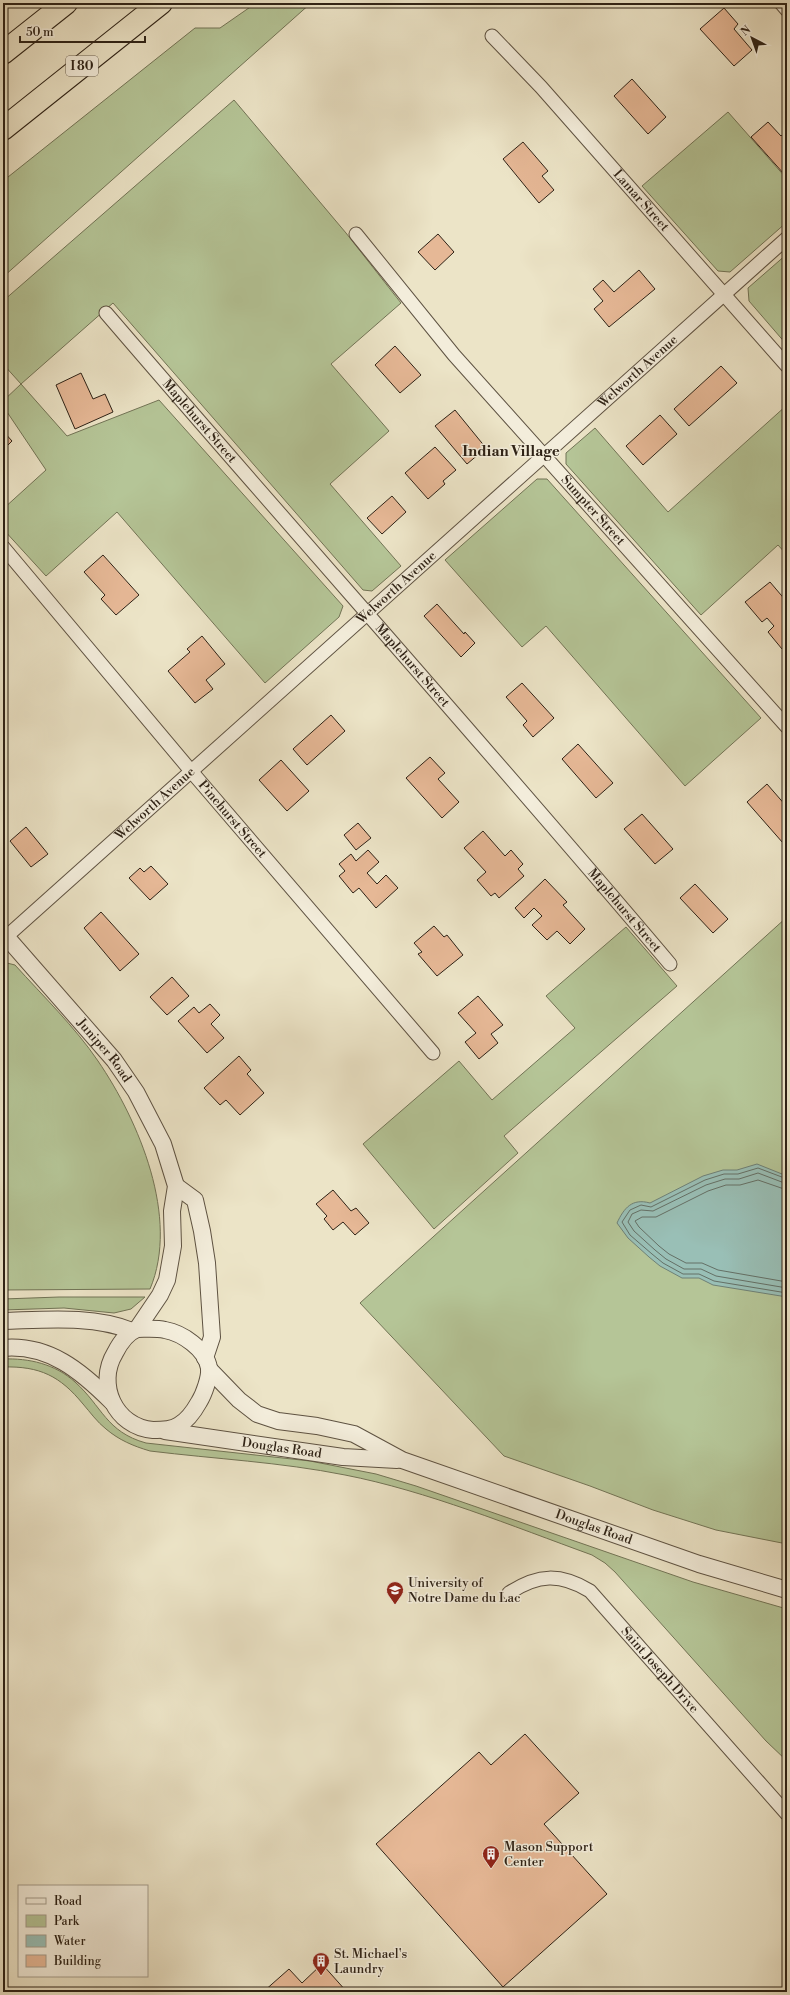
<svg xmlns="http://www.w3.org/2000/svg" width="790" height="1995" viewBox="0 0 790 1995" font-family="'Libre Bodoni',serif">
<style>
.green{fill:#b5c597;stroke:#727456}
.water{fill:#99bfb6;stroke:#6e8076}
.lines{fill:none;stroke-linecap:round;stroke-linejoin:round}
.shore{stroke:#647066;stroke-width:1}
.building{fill:#e6b896;stroke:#2e2216}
.minor-casing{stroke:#5e5242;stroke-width:15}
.tertiary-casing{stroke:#5e5242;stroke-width:18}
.motorway-casing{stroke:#2e2216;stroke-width:24}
.minor{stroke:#f3eddb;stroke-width:13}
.tertiary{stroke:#f3eddb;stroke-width:16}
.motorway{stroke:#ece4c7;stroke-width:22}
.labels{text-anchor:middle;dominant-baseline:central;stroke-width:3;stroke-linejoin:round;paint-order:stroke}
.shield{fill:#f3eddb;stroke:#695f51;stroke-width:1}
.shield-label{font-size:12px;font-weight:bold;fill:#2e2216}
.street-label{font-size:13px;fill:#2e2216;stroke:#f3eddb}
.poi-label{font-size:13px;fill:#2e2216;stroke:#f3eddb;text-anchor:start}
.quarter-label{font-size:15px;font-weight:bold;fill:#2e2216;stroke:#f3eddb}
</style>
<rect width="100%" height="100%" fill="#ece4c7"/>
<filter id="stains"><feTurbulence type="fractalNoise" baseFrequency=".005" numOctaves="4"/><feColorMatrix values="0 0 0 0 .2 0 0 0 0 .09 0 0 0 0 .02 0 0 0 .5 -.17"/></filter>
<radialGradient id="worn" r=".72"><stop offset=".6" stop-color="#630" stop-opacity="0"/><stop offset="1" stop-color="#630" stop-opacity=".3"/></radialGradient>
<!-- green -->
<g class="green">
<path d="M256,3H311L3,277V181L195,28H220Z"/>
<path d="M234,100L346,233L401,303L331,364L389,431L330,484L401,566L372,591L363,590L113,303L21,384L67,436L159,400L343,606L339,617L265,683L117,512L46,576L3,529V509L46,470L3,406V401L21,384L3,364V301Z"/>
<path d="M728,112L787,179V222L730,272L718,271L642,186Z"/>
<path d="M787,254V345L749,301L748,288Z"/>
<path d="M787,405V555L778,545L701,615L566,464V453L595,428L668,512Z"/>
<path d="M537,479H547L761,718L685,786L546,626L522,647L445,560Z"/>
<path d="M787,917V1544L716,1530L653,1510L590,1486L504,1456L360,1303Z"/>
<path d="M626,927L677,986L504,1136L518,1153L434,1229L363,1144L459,1061L492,1100L575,1028L546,996Z"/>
<path d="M3,962L15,965C43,996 75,1027 98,1061C139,1121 180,1218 150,1289L3,1290V1188L5,1173L3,1163Z"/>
<path d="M59,1297H145L131,1309L114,1313L64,1308L3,1310V1299Z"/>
<path d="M3,1359C29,1358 55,1364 75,1382C102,1406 106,1432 146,1443L310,1461L376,1474L416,1486L693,1582L787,1609V1761L766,1741L615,1572L605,1563L592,1555C512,1526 427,1491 345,1475C280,1462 215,1459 150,1451C133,1446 119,1440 106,1429C97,1422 90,1412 83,1404C60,1376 40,1366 3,1367Z"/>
</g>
<!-- water -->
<path class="water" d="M757,1164L787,1176V1297L713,1285L699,1278H682L660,1266L649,1257L628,1238L617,1223C624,1208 632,1198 650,1203L703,1176L723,1170H737Z"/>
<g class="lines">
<!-- shore -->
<g class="shore">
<path d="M787,1179L758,1168L738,1174H724L705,1180L651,1207L641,1205L630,1210L622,1222L630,1235L652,1254L663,1263L683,1274H699L714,1281L787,1293"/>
<path d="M787,1184L758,1173L739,1179H725L706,1185L653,1211L641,1210L632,1214L628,1222L634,1231L655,1250L666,1259L684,1269H701L716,1276L787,1288"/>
<path d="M787,1190L758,1180L740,1185H726L708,1191L656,1217H642L635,1221L639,1227L659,1246L669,1254L686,1263H702L718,1270L787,1282"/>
</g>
</g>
<!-- building -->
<g class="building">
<path d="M724,8L738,24L734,29L752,50L734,66L700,29Z"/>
<path d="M632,79L666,117L648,134L614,96Z"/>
<path d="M768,122L781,136L787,130V172L784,174L751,137Z"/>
<path d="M523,142L548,171L542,176L554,190L539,203L503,159Z"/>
<path d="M438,234L454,252L435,270L418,252Z"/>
<path d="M639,270L655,289L609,327L594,309L603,301L593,289L603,280L614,292Z"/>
<path d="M395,346L421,375L400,393L375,365Z"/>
<path d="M721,366L737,383L689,426L674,409Z"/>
<path d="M81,373L93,399L105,394L113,412L75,429L56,385Z"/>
<path d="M455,410L486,448L467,464L435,426Z"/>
<path d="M660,415L677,434L643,465L626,446Z"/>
<path d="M3,431L12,441L3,450Z"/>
<path d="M435,447L456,470L443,481L445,484L428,499L405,473Z"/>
<path d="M392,496L406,512L382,534L367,518Z"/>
<path d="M103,555L139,595L116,615L101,599L105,595L84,572Z"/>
<path d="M770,582L787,602V645L782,649L768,632L774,626L767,618L762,622L745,602Z"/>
<path d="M437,604L464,634L465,632L475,643L461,657L424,616Z"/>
<path d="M202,636L225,664L206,680L213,689L195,703L168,671L190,652L187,649Z"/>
<path d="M522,683L554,718L533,737L523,725L527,721L506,697Z"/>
<path d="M331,715L345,731L307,765L293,749Z"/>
<path d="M578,744L613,783L596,798L562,759Z"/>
<path d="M430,757L445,773L438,779L459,802L442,818L406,778Z"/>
<path d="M281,760L309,791L287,811L259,780Z"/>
<path d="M767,784L787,807V839L783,843L747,802Z"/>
<path d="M642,814L673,849L655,864L624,829Z"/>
<path d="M358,823L371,838L356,850L344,835Z"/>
<path d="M26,827L48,854L31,867L10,841Z"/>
<path d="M483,831L505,856L511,850L523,864L518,869L524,876L499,898L495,893L491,896L477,880L486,872L464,848Z"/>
<path d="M368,850L379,862L367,873L377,884L386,875L398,888L376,908L359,888L353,893L339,876L345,871L339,864L351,854L356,861Z"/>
<path d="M151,866L168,884L150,900L129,878L140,868L144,872Z"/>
<path d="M545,879L567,902L563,905L585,929L570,944L557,931L547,940L532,925L542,916L534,908L524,918L515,908Z"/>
<path d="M695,884L728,919L713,933L680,898Z"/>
<path d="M101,912L139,954L120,971L84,928Z"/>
<path d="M434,926L444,937L447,935L463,955L437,976L418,954L422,952L414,943Z"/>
<path d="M172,977L189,996L167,1015L150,997Z"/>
<path d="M478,996L503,1025L491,1034L498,1043L479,1059L465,1042L476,1033L458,1013Z"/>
<path d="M210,1004L220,1015L211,1024L224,1038L207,1053L178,1021L194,1007L199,1013Z"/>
<path d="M239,1056L251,1070L247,1074L264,1093L240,1115L226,1100L220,1105L204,1088Z"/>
<path d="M333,1190L351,1211L356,1208L369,1223L355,1235L343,1222L333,1230L324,1219L327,1216L316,1204Z"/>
<path d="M525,1734L579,1793L544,1824L607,1894L503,1987L376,1844L479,1752L491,1765Z"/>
<path d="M322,1964L347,1992H263L289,1969L302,1983Z"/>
</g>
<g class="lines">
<!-- minor casing -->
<g class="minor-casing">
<g id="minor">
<path d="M781,3L787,10"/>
<path id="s1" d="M492,36L541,87L787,366"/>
<path id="s2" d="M356,234L454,355L787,727"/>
<path id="s3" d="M106,313C293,531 485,745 670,964"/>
<path id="s4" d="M3,547L191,771L433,1053"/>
<path id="s5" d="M6,937L787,238"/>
<path id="s6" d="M509,1593C538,1574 560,1573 590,1591L787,1814"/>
</g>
</g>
<!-- tertiary casing -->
<g class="tertiary-casing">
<g id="tertiary">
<path id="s7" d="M3,933L114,1060L136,1092L163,1144L176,1186L172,1211L173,1246L167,1280L160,1295L137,1329"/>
<path d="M176,1186L195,1200L202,1231L207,1263L212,1337L205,1358"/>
<path d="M3,1321C44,1320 93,1315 132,1331"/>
<path d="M137,1329C146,1329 156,1328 165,1330C182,1333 206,1349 209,1368C210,1377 204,1394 199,1402C194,1411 188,1420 179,1425C172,1430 161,1430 153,1430C115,1427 96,1384 115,1353C120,1343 127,1333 137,1329Z"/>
<path d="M3,1348C49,1344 81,1371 112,1402"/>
<path id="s8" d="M209,1369L239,1400L257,1414L278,1421L317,1426L354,1434L402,1460L699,1564L787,1590"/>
<path id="s9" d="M165,1431L343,1457L397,1460"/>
</g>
</g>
<!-- motorway casing -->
<g class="motorway-casing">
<g id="motorway">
<path d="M3,53L66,3"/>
<path d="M3,129L161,3"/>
</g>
</g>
<!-- minor -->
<use href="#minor" class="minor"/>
<!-- tertiary -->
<use href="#tertiary" class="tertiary"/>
<!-- motorway -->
<use href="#motorway" class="motorway"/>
</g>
<!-- icons -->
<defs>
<g id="university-pin" transform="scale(0.9)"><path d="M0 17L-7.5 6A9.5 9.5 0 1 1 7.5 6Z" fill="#8f2418" stroke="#f3eddb"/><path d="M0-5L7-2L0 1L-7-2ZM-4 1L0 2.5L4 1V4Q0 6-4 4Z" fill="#fff"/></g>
<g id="building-pin" transform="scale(0.9)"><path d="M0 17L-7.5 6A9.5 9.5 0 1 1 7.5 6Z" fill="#8f2418" stroke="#f3eddb"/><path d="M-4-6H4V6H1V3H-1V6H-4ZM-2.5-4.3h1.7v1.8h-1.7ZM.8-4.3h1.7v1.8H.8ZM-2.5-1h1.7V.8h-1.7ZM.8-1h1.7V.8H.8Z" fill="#fff"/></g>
</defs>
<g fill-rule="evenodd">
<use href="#university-pin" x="395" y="1590"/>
<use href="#building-pin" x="491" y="1854"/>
<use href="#building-pin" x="321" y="1961"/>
</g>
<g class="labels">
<!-- shield labels -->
<rect class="shield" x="66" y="56" width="32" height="20" rx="3"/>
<g class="shield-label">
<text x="82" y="66">I 80</text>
</g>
<!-- street labels -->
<g class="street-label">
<text stroke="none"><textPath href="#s1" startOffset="222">Lamar Street</textPath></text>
<text stroke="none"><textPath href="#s5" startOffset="848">Welworth Avenue</textPath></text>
<text stroke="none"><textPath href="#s3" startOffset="143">Maplehurst Street</textPath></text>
<text stroke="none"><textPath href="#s2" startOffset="364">Sumpter Street</textPath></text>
<text stroke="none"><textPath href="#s5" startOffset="524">Welworth Avenue</textPath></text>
<text stroke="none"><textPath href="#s3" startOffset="467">Maplehurst Street</textPath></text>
<text stroke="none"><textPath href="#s5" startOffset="200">Welworth Avenue</textPath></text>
<text stroke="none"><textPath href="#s4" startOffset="356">Pinehurst Street</textPath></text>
<text stroke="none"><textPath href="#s3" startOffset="791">Maplehurst Street</textPath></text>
<text stroke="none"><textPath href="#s7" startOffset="155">Juniper Road</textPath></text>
<text stroke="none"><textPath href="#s9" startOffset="118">Douglas Road</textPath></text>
<text stroke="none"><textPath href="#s8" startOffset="423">Douglas Road</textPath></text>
<text stroke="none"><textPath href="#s6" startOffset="192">Saint Joseph Drive</textPath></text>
</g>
<!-- poi labels -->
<g class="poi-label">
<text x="408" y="1583">University of<tspan x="408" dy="15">Notre Dame du Lac</tspan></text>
<text x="504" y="1847">Mason Support<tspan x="504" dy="15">Center</tspan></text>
<text x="334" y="1954">St. Michael's<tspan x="334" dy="15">Laundry</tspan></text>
</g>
<!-- quarter labels -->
<g class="quarter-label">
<text x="511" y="451">Indian Village</text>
</g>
</g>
<!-- margin -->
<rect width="790" height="1995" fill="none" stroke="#ece4c7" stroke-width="16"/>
<rect x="4" y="4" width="782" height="1987" fill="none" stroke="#2e2216" stroke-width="2"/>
<rect x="8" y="8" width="774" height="1979" fill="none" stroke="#2e2216"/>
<!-- legend -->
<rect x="18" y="1885" width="130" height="92" fill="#f3eddb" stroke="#a49c8c"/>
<rect x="26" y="1898" width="20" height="6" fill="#f3eddb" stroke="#a49c8c"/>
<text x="54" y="1905" font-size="12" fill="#2e2216">Road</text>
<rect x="26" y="1915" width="20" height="12" fill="#b5c597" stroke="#a49c8c"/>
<text x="54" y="1925" font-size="12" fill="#2e2216">Park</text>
<rect x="26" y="1935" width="20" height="12" fill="#99bfb6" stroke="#a49c8c"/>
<text x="54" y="1945" font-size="12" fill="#2e2216">Water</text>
<rect x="26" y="1955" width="20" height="12" fill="#e6b896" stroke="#a49c8c"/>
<text x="54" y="1965" font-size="12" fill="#2e2216">Building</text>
<!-- north arrow -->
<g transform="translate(752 38) rotate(319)" stroke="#f3eddb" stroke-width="3" paint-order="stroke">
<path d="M0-3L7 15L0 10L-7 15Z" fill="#2e2216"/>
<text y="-6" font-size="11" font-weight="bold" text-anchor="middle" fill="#2e2216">N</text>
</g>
<!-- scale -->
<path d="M20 36v6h125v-6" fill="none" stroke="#2e2216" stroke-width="2"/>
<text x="26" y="36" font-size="12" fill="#2e2216" stroke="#f3eddb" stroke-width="3" paint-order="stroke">50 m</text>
<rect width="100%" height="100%" filter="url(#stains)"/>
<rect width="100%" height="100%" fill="url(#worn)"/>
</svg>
